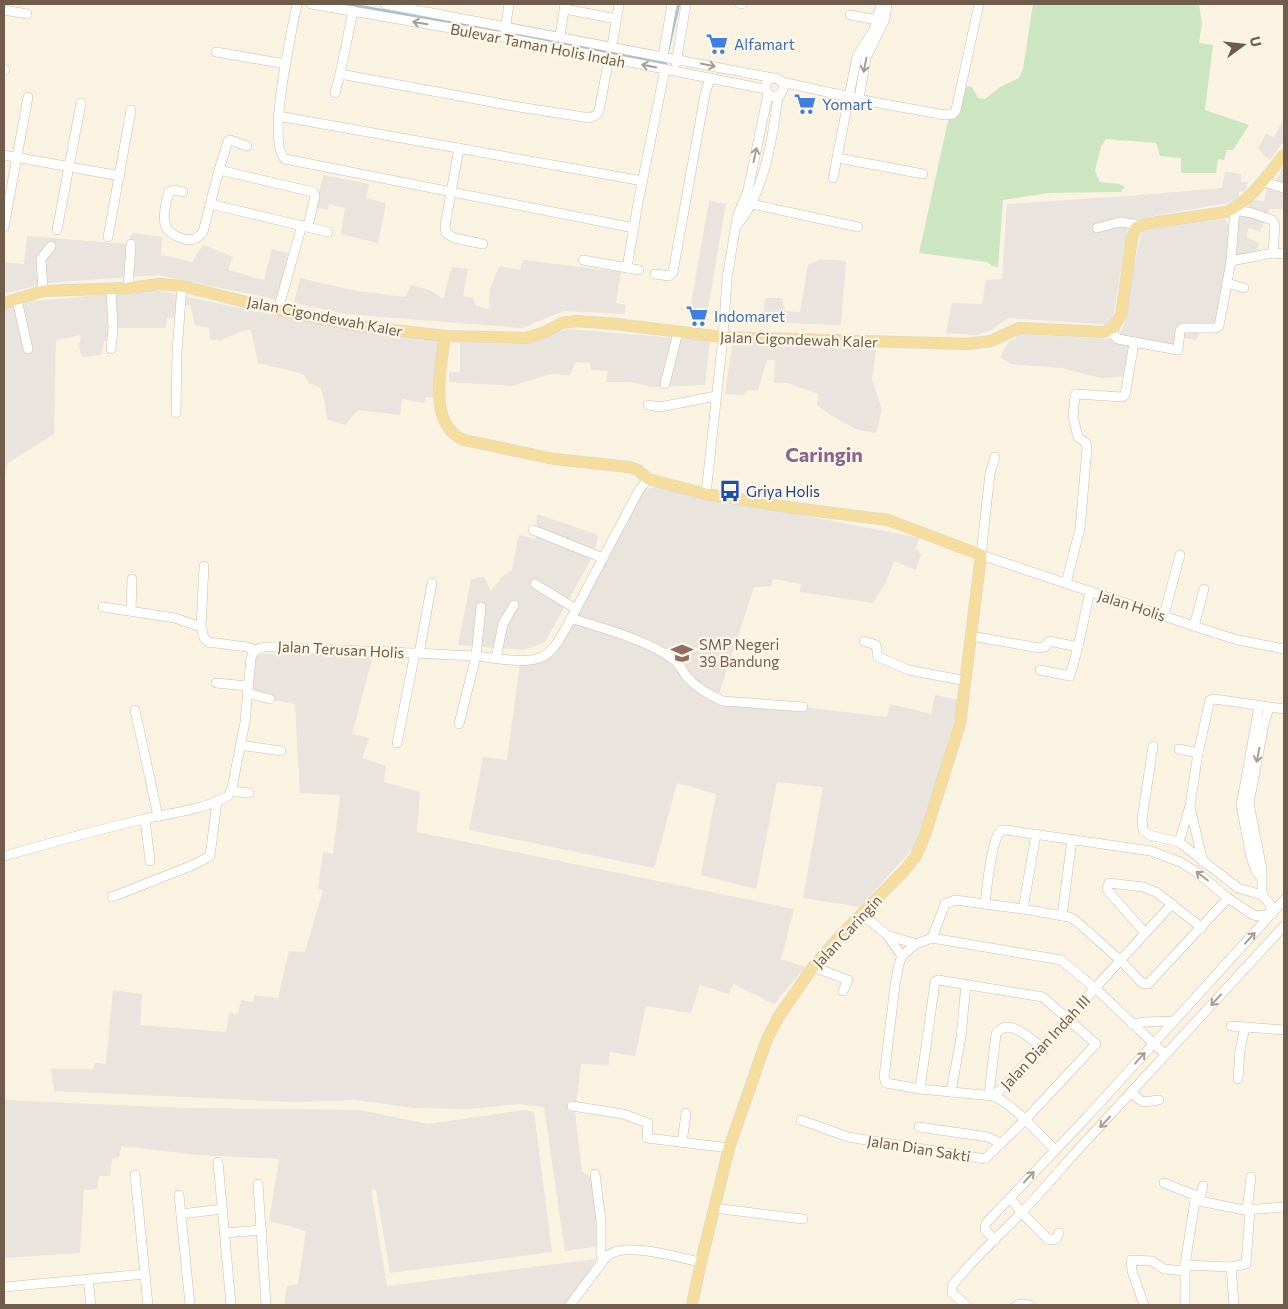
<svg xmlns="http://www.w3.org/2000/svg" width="1288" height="1309" viewBox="0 0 1288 1309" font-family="Commissioner,sans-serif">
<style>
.industrial{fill:#e9e4dd}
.green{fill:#cde6c2}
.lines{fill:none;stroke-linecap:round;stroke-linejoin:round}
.stream{stroke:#9fc5d3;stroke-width:2.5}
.minor-casing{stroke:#cdbead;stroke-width:10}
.major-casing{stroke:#dad5d0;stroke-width:12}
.minor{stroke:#fff;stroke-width:9}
.major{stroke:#f5dd9e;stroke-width:11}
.oneway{stroke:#a99d93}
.labels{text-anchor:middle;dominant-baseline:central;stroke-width:4.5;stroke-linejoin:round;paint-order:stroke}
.shop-label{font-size:15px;fill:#366cbe;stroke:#fef7e8;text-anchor:start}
.street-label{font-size:15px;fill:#705c4b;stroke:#fef7e8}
.transit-label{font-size:15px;fill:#164399;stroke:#fef7e8;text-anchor:start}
.education-label{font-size:15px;fill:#785e54;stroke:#fef7e8;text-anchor:start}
.district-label{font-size:20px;font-weight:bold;fill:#886693;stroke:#fef7e8}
</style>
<rect width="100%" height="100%" fill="#faf3e2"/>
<!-- industrial -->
<g class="industrial">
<path d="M1284,118V141L1270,160L1265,157L1258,148L1266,134L1274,137Z"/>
<path d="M1284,165V209H1269L1260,232L1249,228L1246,237L1259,243L1253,260L1232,265L1220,296L1217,332H1201L1196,340L1180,337L1179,348L1146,346L1134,353L1128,376L1101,378L1062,368L1011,364L1000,357L1009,341L1016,339V334L1112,339L1121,332L1126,320L1128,292L1142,230L1225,219L1228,225H1232L1238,214L1247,213L1250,200L1264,201L1268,185H1274Z"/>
<path d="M1225,172L1241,174V182H1248L1245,191L1239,192V199L1228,203L1129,220L1112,325L1008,318L990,331L977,335L946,333L952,303L982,304L986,280L1002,279L1007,204L1127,196L1222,188Z"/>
<path d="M323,175L369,184L366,198L386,203L378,243L341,234L345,208L329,204L328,210L316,208Z"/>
<path d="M709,201L726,204L706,319L689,316Z"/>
<path d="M133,233L162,237L161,255L192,262L203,245L233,257L228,270L264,280L272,249L288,253L279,300L158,275L47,283L4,294V262L24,264L27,236L127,244Z"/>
<path d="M821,259L846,261L841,325L763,322L765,298H782L785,311L800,312L808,265Z"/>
<path d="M523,260L621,272L616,303L626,305L625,314L564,311L522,328L346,314L294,303L300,278L351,290L405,297L411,285L430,290L443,299L452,267L468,269L463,296L473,298L476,306L489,309L490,289L499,266L520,270Z"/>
<path d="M156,290L271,315L366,332L421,339H440L433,398L426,397L424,403L402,399L400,415L358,410L345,425L327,419L324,399L320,387L309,383L303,374L258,363L251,330L242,331L221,340H210L209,328L195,325L190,305L183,306L180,318H167L166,328H114L110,341H104L101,355L82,357L79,348L81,335L56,340L54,434L8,463L4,480V309L33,301Z"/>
<path d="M570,329L710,341L705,385L651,387L631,382H606L608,371L591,370L590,363L576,362L570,375L551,374L512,386L449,382V372H460V343L512,344Z"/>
<path d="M733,341L851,345L876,350L872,379L882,410L876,433L855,429L829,414L817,405L819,394L788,383H774L775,360H767L758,390H747L743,395L725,394Z"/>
<path d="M657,487L920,538L915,548L921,554L916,570L894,561L885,584L873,603L800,592L801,584L773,579L771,586L754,587L718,697L887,717L890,704L931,714L935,695L960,700L926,817L914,847L860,907L803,898L823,787L777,782L756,889L701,875L716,794L677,783L654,868L469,830L483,757L507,760L520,663L544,660L640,495L646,489Z"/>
<path d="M537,514L598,535L594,554L545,642L524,650L458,645L471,579L484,577L491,591L502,577L512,570L519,535L536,539Z"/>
<path d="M374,652L352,734L369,738L362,758L386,766L384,782L420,792L417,832L794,909L781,959L805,967L774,1004L733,984L729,994L700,985L691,1013L646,1006L635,1056L610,1052L609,1065L581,1064L575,1112L582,1171L590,1177L596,1185L600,1246L565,1251L544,1107L518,1104L470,1109L415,1108L355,1100L295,1102L54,1091L51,1069H93L95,1063L106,1064L113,990L142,994L140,1025L226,1032L229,1013L238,1014L241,1000L253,1002L254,995L278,998L289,951L305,952L323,890L318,889L323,852L333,854L340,795L300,793L295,704L250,696L255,657L261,654Z"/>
<path d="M4,1100L185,1108L360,1110L428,1124L523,1110L534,1112L552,1252L390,1273L376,1190L371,1189L387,1286L596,1259L588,1274L565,1305H284L287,1286L298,1284L306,1231L269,1221L279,1159L199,1155L121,1146L119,1157L112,1159L110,1176H99L97,1189L84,1190L80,1253L5,1258L4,1283Z"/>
</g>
<!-- green -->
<path class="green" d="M1033,4H1199L1202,24L1199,43L1213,45L1205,110L1249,125L1233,150H1227L1224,160L1218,159L1216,173H1181V158L1160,156L1156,143L1106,139L1101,147L1095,171L1100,182L1119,184L1125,187L1121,192L1049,193L1003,200L998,267L992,266L987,262L919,253L948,121L954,118L965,86L972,87L978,98L985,99L1000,87L1019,78L1023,69Z"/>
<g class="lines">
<!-- stream -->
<g class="stream">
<path d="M348,4L497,31"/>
<path d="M511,34L666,63V61"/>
<path d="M668,51L679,4"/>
</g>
<!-- minor casing -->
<g class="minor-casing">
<g id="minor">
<path d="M297,4C292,31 266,142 285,159L634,228"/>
<path d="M311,4L503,37L765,89"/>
<path d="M385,4L773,78"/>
<path d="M740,4H742"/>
<path d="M565,9L616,19"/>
<path d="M4,10L27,14"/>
<path d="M850,15L878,20"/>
<path d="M505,30L509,4"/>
<path d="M560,36L565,4"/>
<path d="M612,46L619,4"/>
<path d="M216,52L286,64"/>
<path d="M663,56L672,4"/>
<path d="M676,63L686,4"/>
<path d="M4,69L5,70"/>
<path d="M340,74L519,107L590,118L596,115L599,111L609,58"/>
<path d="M782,82L784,86L781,94L774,97C765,94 764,87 768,80L776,78L782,82L868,101L945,115L953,114L956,110L979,4"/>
<path d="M335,93L340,74L353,11"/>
<path d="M859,98L866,58L885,19L887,4"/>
<path d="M278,116L643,181"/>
<path d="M459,148L445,226L446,233L454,238L483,244"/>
<path d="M4,155L120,176"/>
<path d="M838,158L923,174"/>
<path d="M219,170L313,192L315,196L308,226"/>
<path d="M833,178L857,56L874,30L881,4"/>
<path d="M1263,182L1284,188"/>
<path d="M183,192L175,190L169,192C166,201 162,218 166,227C170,235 186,242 194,239C198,238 200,235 203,232L219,170L228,141L230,140L247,146"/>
<path d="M747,203L858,227"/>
<path d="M210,204L328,232"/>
<path d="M1235,208L1231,261L1273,253L1275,225L1272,220L1252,213L1235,210"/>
<path d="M737,225C764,194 773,137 778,96"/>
<path d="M4,227L28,97"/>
<path d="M1097,228L1120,222L1140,225"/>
<path d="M57,230L81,103"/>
<path d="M108,237L131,110"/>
<path d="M1273,253L1284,254"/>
<path d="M583,260L639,270"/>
<path d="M1231,261L1227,283L1244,288"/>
<path d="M627,268L638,203L665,69"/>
<path d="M655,274L669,276L673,272L705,94L710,78"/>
<path d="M128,288L131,244"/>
<path d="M111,289L113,329L111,349"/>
<path d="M43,291L41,259L51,246"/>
<path d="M17,300L28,349"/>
<path d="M278,310L302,225"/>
<path d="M1113,328L1114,335L1118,339L1178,350L1180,331L1183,328H1216L1219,326L1227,283"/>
<path d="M665,384L678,332"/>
<path d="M648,405L660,407L716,396"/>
<path d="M176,413L177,352L182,286"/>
<path d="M995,457L990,473L981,555L1215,633L1238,640L1284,649"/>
<path d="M706,494L723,337L727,279L737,217L748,190L768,94"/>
<path d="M533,530L603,558"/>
<path d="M204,566L201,627L204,638L208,642L247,647L255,650"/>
<path d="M1066,583L1080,529L1087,448L1086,443L1078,437L1073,417L1075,396L1076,394L1122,397L1125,395L1134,343"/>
<path d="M535,584L576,609"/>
<path d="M103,607L175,618L201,627"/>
<path d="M131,611L132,579"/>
<path d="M1164,615L1180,555"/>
<path d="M571,618C604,629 645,639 673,659C680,664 682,671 687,677C696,687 711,696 723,701L803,707"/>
<path d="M1194,626L1204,589"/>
<path d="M971,636L1039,648L1045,647L1049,641L1078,647"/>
<path d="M864,641L876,645L878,657L909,670L966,681"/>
<path d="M419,654L432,583"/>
<path d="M496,658L503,624L514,605"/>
<path d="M1040,670L1070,676L1078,647L1090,591"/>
<path d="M216,683L248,686"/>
<path d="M247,693L270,699"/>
<path d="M1259,706L1241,806L1251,857L1256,871L1261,877"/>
<path d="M1269,708L1264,724L1249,803L1262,869V895L1270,904L1272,914"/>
<path d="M135,710L158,816"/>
<path d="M459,724L476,656L481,607"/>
<path d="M397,743L415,653"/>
<path d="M240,745L281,751"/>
<path d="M1153,746L1142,819L1143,830L1149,835L1179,842L1238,888L1262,895"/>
<path d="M1179,749L1198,753"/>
<path d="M231,791L249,793"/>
<path d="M1190,807L1203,862"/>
<path d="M145,819L150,861"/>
<path d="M1179,842L1190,806L1198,753L1210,700L1214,699L1284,709"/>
<path d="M4,856C50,843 97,830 144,819C171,813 203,810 228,796L232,788L245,722L251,658C253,653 255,649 261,648C274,644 299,649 314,649C368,651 421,653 474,656C493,657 524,665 542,657C554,651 560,638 566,628L639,490L648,479"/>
<path d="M112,897L193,865L210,856L217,801"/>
<path d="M985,904C987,888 991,840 1001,830H1006L1151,851L1180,862L1198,873L1228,898L1253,915L1259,916L1272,914"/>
<path d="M1023,909L1036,834"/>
<path d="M862,914L887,935L902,956"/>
<path d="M1062,916L1072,839"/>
<path d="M1145,933L1109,892L1107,889L1109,883L1143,887L1156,892L1202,928"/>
<path d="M887,935L916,944"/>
<path d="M932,938L945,904L955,900L1023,909L1069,917L1075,920L1121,961L1142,983L1148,984L1228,898"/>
<path d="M813,967L848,980L843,991"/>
<path d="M1132,1024L1145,1022L1174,1021"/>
<path d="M1231,1026L1284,1030"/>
<path d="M1238,1079L1240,1050L1245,1027"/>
<path d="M951,1092L961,1037L966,984"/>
<path d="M1131,1093L1143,1102L1159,1100"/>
<path d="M989,1095L996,1034C1008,1016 1029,1038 1042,1047"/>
<path d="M994,1096L1069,1019L1095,988L1172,904"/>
<path d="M572,1106L623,1114L648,1123L647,1138L729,1148"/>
<path d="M801,1120L848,1137L985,1159L1025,1120L1096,1044L1043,997L938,980L935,982L920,1089"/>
<path d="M919,1127L988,1137L1000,1143"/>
<path d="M682,1143L686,1113"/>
<path d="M1055,1150C1036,1131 1018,1109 994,1096L920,1089L886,1083L884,1077L895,985L899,964L902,956L911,948L916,944L932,938L1061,960L1095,988L1166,1055"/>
<path d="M218,1162L231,1305"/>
<path d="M595,1174L601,1221V1257"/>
<path d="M135,1175L148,1305"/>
<path d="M1164,1183L1197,1196L1195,1200L1244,1210L1284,1207"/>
<path d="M258,1184L266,1305"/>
<path d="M179,1195L190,1305"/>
<path d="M1197,1196L1201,1195L1203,1186"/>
<path d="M1010,1198L1022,1213L1049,1240L1056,1239L1059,1233"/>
<path d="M714,1208L803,1219"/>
<path d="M1247,1210L1251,1177"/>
<path d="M181,1214L222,1209"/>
<path d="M224,1233L262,1230"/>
<path d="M995,1240L985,1230L986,1223L1087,1117L1284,900"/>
<path d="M1185,1265L1231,1267"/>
<path d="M88,1279L91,1305"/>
<path d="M4,1287L145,1274"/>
<path d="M570,1305L606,1257C623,1240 679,1258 701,1262"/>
<path d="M966,1305L952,1293V1286C972,1259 998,1237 1021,1213C1048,1185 1072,1155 1099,1127L1284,926"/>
<path d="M1017,1305L1021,1304L1030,1305"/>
<path d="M1144,1305L1132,1271L1131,1260L1152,1261L1164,1269L1185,1271"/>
<path d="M1185,1305V1265L1195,1200"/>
<path d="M1234,1305L1231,1267L1246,1264L1250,1210"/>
</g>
</g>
<!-- major casing -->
<g class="major-casing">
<g id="major">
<path d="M4,303L43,291L128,288L160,284L182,286L278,310L360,326L445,336L526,338L545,332L562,323L576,321L615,324L723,337L968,344L991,341L1019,328L1103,332L1113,328L1121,315L1132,238L1136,228L1144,224L1226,212C1251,201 1267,175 1284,155"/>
<path d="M445,336C441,367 427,425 464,440L554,459L629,467L638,470L648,479L706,494L794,508L888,520L981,555L960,724L925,835L916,856L903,872L841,935L813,967L779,1016L767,1039L729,1148L701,1262L692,1305"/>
</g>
</g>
<!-- minor -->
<use href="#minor" class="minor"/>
<!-- major -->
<use href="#major" class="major"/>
</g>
<!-- one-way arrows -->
<defs><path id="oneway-shaft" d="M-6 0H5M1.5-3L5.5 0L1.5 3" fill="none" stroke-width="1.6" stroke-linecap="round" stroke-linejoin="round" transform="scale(1.25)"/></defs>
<g class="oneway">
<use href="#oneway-shaft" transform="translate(420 23) rotate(-170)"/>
<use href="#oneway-shaft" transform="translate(708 65) rotate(11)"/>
<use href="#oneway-shaft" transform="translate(865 65) rotate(101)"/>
<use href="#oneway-shaft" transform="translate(649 66) rotate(-169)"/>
<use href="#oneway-shaft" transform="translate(755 155) rotate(-78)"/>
<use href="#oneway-shaft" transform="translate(1258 755) rotate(101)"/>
<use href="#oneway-shaft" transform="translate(1202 876) rotate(-143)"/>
<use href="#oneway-shaft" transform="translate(1250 938) rotate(-48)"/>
<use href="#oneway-shaft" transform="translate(1216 1000) rotate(132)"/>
<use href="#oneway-shaft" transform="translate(1140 1058) rotate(-48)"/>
<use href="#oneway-shaft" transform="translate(1105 1122) rotate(133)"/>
<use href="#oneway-shaft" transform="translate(1029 1177) rotate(-47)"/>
</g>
<!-- icons -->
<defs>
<g id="supermarket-bare" transform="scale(1.725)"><path d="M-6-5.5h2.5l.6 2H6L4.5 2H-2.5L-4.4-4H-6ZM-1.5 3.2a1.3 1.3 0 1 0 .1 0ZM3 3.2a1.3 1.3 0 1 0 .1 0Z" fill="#3f7fe0" stroke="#fef7e8" stroke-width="2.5" paint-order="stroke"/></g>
<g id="bus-bare" transform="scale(1.725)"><path d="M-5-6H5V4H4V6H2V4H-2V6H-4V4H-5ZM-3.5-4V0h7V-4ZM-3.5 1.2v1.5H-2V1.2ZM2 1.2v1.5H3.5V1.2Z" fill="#1a4fb4" stroke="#fef7e8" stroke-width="2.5" paint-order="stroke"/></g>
<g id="school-bare" transform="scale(1.725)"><path d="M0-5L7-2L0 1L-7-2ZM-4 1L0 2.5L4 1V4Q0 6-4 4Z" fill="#8d6e63" stroke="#fef7e8" stroke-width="2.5" paint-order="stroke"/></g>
</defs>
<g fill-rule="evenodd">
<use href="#supermarket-bare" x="717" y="44"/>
<use href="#supermarket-bare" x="805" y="104"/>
<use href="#supermarket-bare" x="697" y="316"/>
<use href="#bus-bare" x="730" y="491"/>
<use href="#school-bare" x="682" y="653"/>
</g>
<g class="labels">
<!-- shop labels -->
<g class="shop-label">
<text x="734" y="44">Alfamart</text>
<text x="822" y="104">Yomart</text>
<text x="714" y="316">Indomaret</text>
</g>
<!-- street labels -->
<g class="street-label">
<text transform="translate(538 45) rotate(11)">Bulevar Taman Holis Indah</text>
<text transform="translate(325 316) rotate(11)">Jalan Cigondewah Kaler</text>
<text transform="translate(799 339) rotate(2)">Jalan Cigondewah Kaler</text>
<text transform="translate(1132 605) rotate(18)">Jalan Holis</text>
<text transform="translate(341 649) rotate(3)">Jalan Terusan Holis</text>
<text transform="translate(847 931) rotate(-47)">Jalan Caringin</text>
<text transform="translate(1045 1042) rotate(-47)">Jalan Dian Indah III</text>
<text transform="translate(919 1148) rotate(9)">Jalan Dian Sakti</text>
</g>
<!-- transit labels -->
<g class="transit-label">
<text x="746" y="491">Griya Holis</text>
</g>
<!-- education labels -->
<g class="education-label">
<text x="699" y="644">SMP Negeri<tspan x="699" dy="17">39 Bandung</tspan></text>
</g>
<!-- district labels -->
<g class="district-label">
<text x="824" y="454">Caringin</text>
</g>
</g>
<!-- border -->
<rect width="1288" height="1309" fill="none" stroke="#705c4b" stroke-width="10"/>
<!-- north arrow -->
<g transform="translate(1243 45) rotate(75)" stroke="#fef7e8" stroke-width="4" paint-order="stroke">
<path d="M0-4L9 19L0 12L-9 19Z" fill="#705c4b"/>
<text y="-8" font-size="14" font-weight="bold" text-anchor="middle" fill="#705c4b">U</text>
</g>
</svg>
